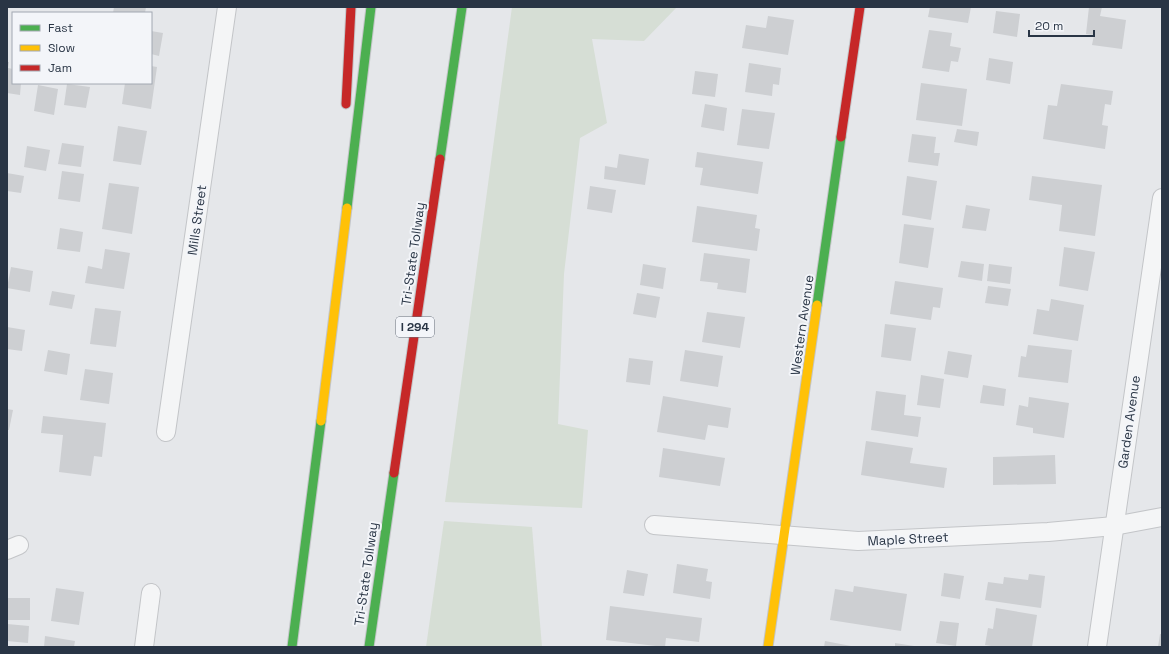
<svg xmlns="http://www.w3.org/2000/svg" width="1169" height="654" viewBox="0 0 1169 654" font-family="'Space Grotesk',sans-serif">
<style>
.green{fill:#d6ded5}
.building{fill:#cdcfd2}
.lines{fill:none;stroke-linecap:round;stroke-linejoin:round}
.street-casing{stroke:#c3c5c8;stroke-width:20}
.fast-casing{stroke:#c3c5c8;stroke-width:11}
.slow-casing{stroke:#c3c5c8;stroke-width:11}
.jam-casing{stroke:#c3c5c8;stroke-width:11}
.street{stroke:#f4f5f6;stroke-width:18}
.fast{stroke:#4caf50;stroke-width:9}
.slow{stroke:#ffc107;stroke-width:9}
.jam{stroke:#c62828;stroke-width:9}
.labels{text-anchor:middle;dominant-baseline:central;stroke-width:4;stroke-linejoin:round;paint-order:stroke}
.shield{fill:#f3f5f9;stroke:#666f7b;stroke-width:1}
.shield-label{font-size:12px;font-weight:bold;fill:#293545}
.street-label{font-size:13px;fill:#293545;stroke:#f3f5f9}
</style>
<rect width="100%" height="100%" fill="#e5e7ea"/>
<!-- green -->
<g class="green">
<path d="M512,7H677L644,41L592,39L607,123L580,138L564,274L558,424L588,430L582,508L445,502Z"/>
<path d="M444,521L532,527L542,647H426Z"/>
</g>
<!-- building -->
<g class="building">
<path d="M114,7H146L145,13H113Z"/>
<path d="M930,7H971L968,23L928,17Z"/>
<path d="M1089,7H1102L1100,16L1126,20L1122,49L1092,45L1094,35L1086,34Z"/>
<path d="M996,11L1020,14L1017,37L993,33Z"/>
<path d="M768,16L794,20L788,55L742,48L746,25L766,28Z"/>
<path d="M929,30L952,33L950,46L961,48L958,62L951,61L949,72L922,68Z"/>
<path d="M151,31L163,33L159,56L151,54Z"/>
<path d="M989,58L1013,62L1010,84L986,80Z"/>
<path d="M7,62H9L8,68L13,69V83H21L20,95L7,93Z"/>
<path d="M749,63L781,68L779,85L773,84L772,96L745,92Z"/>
<path d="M151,66L157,67L151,109L122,104L125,83H151Z"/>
<path d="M695,71L718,74L715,97L692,94Z"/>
<path d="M921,83L967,89L962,126L916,120Z"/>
<path d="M67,84L90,87L86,108L64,105Z"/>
<path d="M1061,84L1113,91L1111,105L1105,104L1102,125L1108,126L1105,149L1043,139L1048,105L1057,106Z"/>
<path d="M38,85L58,89L54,115L34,111Z"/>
<path d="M705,104L727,108L724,131L701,127Z"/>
<path d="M742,109L775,113L769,149L737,145Z"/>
<path d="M118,126L147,131L141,165L113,161Z"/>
<path d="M957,129L979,132L977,146L954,142Z"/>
<path d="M912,134L936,137L934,153H940L938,166L908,162Z"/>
<path d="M62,143L84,146L81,167L58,164Z"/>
<path d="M27,146L50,150L46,171L24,167Z"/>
<path d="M697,152L763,162L758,194L700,185L703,168L695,167Z"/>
<path d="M619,154L649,159L645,185L604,179L605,166L617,168Z"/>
<path d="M62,171L84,174L80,202L58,199Z"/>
<path d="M7,173L24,176L21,193L7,191Z"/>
<path d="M907,176L937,181L931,220L902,215Z"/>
<path d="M1032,176L1102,185L1095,236L1059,231L1062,205L1029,200Z"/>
<path d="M109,183L139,187L132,234L102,229Z"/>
<path d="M590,186L616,190L612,213L587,209Z"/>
<path d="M966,205L990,209L986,231L962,228Z"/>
<path d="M697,206L757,215L755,228L760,229L757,251L692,242Z"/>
<path d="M904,224L934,228L928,268L899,263Z"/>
<path d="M60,228L83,232L80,252L57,249Z"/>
<path d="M1064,247L1095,252L1088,291L1059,286Z"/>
<path d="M105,249L130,253L124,289L85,283L88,266L102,269Z"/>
<path d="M704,253L750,259L746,293L717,289L718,283L700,281Z"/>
<path d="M961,261L984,264L982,281L958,277Z"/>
<path d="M643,264L666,268L663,289L640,285Z"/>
<path d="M989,264L1012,267L1010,284L987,281Z"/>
<path d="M11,267L33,271L30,292L7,288Z"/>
<path d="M895,281L943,288L940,308L933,307L931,320L890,314Z"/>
<path d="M988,286L1011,289L1008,306L985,303Z"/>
<path d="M52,291L75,295L72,309L49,305Z"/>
<path d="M637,293L660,297L656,318L633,314Z"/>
<path d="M1051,299L1084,305L1078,341L1033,334L1037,309L1049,311Z"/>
<path d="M95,308L121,311L116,347L90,344Z"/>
<path d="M707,312L745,317L740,348L702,342Z"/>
<path d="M885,324L916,328L911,361L881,357Z"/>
<path d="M7,327L25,330L22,351L7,349Z"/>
<path d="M1028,345L1072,350L1068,383L1018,377L1021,356L1026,357Z"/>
<path d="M48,350L70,354L67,375L44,371Z"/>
<path d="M685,350L723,356L718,387L680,381Z"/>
<path d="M948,351L972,355L968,378L944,374Z"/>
<path d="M629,358L653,361L650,385L626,382Z"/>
<path d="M85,369L113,373L109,404L80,400Z"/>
<path d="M921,375L944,379L940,408L917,405Z"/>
<path d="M983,385L1006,389L1004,406L980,403Z"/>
<path d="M876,391L906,395L904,415L921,417L918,437L871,430Z"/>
<path d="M663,396L731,408L728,428L708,425L705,440L657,432Z"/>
<path d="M1029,397L1069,403L1064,438L1033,433V428L1016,425L1019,405L1028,407Z"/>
<path d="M7,409L13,410L9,430H7Z"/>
<path d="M43,416L106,423L102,457L94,456L91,476L59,472L63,435L41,433Z"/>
<path d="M866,441L913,448L910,463L947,468L944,488L861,475Z"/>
<path d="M663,448L725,458L720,486L659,477Z"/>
<path d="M1055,455L1056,484L993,485V457Z"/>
<path d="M677,564L708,569L706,581L712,582L710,599L673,593Z"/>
<path d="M627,570L648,574L644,596L623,593Z"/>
<path d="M944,573L964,576L960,599L941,596Z"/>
<path d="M1029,574L1045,576L1041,608L985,600L988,582L1003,584L1004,577L1028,580Z"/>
<path d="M854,586L907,594L901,631L830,620L835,589L853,592Z"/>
<path d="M56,588L84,592L79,625L51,621Z"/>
<rect x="7" y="598" width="23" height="22"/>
<path d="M610,606L702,618L699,642L666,638L665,647H664L606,640Z"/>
<path d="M996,608L1037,615L1032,647H997L985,645L988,628L993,629Z"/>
<path d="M940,621L959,623L956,646L936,643Z"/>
<path d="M7,624L29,626L28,643L7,641Z"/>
<path d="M1160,634H1162V647H1158Z"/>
<path d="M45,636L75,641L74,647H44Z"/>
<path d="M825,641L851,646V647H824Z"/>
<path d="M895,643L914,646V647H895Z"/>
</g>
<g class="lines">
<!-- street casing -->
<g class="street-casing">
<g id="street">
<path d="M166,432L227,7"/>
<path d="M654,525L858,541L1048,532L1114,526L1162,517"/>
<path d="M7,550L19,545"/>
<path d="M144,647L151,593"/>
<path d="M1097,647L1162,198"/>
</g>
</g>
<!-- fast casing -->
<g class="fast-casing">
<g id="fast">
<path d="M440,159L462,7"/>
<path d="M347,208L371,7"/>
<path d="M817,305L841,137"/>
<path d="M292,647L321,421"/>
<path d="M369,647L394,473"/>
</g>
</g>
<!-- slow casing -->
<g class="slow-casing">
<g id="slow">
<path d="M321,421L347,208"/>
<path d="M768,647L817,305"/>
</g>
</g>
<!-- jam casing -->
<g class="jam-casing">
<g id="jam">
<path d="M346,104L351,7"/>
<path d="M841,137L860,7"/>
<path d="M394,473L440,159"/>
</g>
</g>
<!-- street -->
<use href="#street" class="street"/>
<!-- fast -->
<use href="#fast" class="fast"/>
<!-- slow -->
<use href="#slow" class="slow"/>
<!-- jam -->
<use href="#jam" class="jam"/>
</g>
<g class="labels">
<!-- shield labels -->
<rect class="shield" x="396" y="317" width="38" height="20" rx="3"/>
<g class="shield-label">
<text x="415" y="327">I 294</text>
</g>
<!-- street labels -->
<g class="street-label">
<text transform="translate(197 220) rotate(-82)">Mills Street</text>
<text transform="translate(413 254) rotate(-82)">Tri-State Tollway</text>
<text transform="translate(802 325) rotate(-82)">Western Avenue</text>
<text transform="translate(1129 422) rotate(-82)">Garden Avenue</text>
<text transform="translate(908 539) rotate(-3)">Maple Street</text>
<text transform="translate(366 574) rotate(-82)">Tri-State Tollway</text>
</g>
</g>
<!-- border -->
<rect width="1169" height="654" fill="none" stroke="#293545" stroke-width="16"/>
<!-- legend -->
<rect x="12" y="12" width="140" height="72" fill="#f3f5f9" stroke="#a2a8b1"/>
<rect x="20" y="25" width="20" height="6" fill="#4caf50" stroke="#a2a8b1"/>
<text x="48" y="32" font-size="12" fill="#293545">Fast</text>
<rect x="20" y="45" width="20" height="6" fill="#ffc107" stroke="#a2a8b1"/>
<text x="48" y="52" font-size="12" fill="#293545">Slow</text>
<rect x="20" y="65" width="20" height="6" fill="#c62828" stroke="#a2a8b1"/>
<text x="48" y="72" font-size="12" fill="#293545">Jam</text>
<!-- scale -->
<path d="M1029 30v6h65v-6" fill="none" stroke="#293545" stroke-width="2"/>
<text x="1035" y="30" font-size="12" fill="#293545" stroke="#f3f5f9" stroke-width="3" paint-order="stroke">20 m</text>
</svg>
